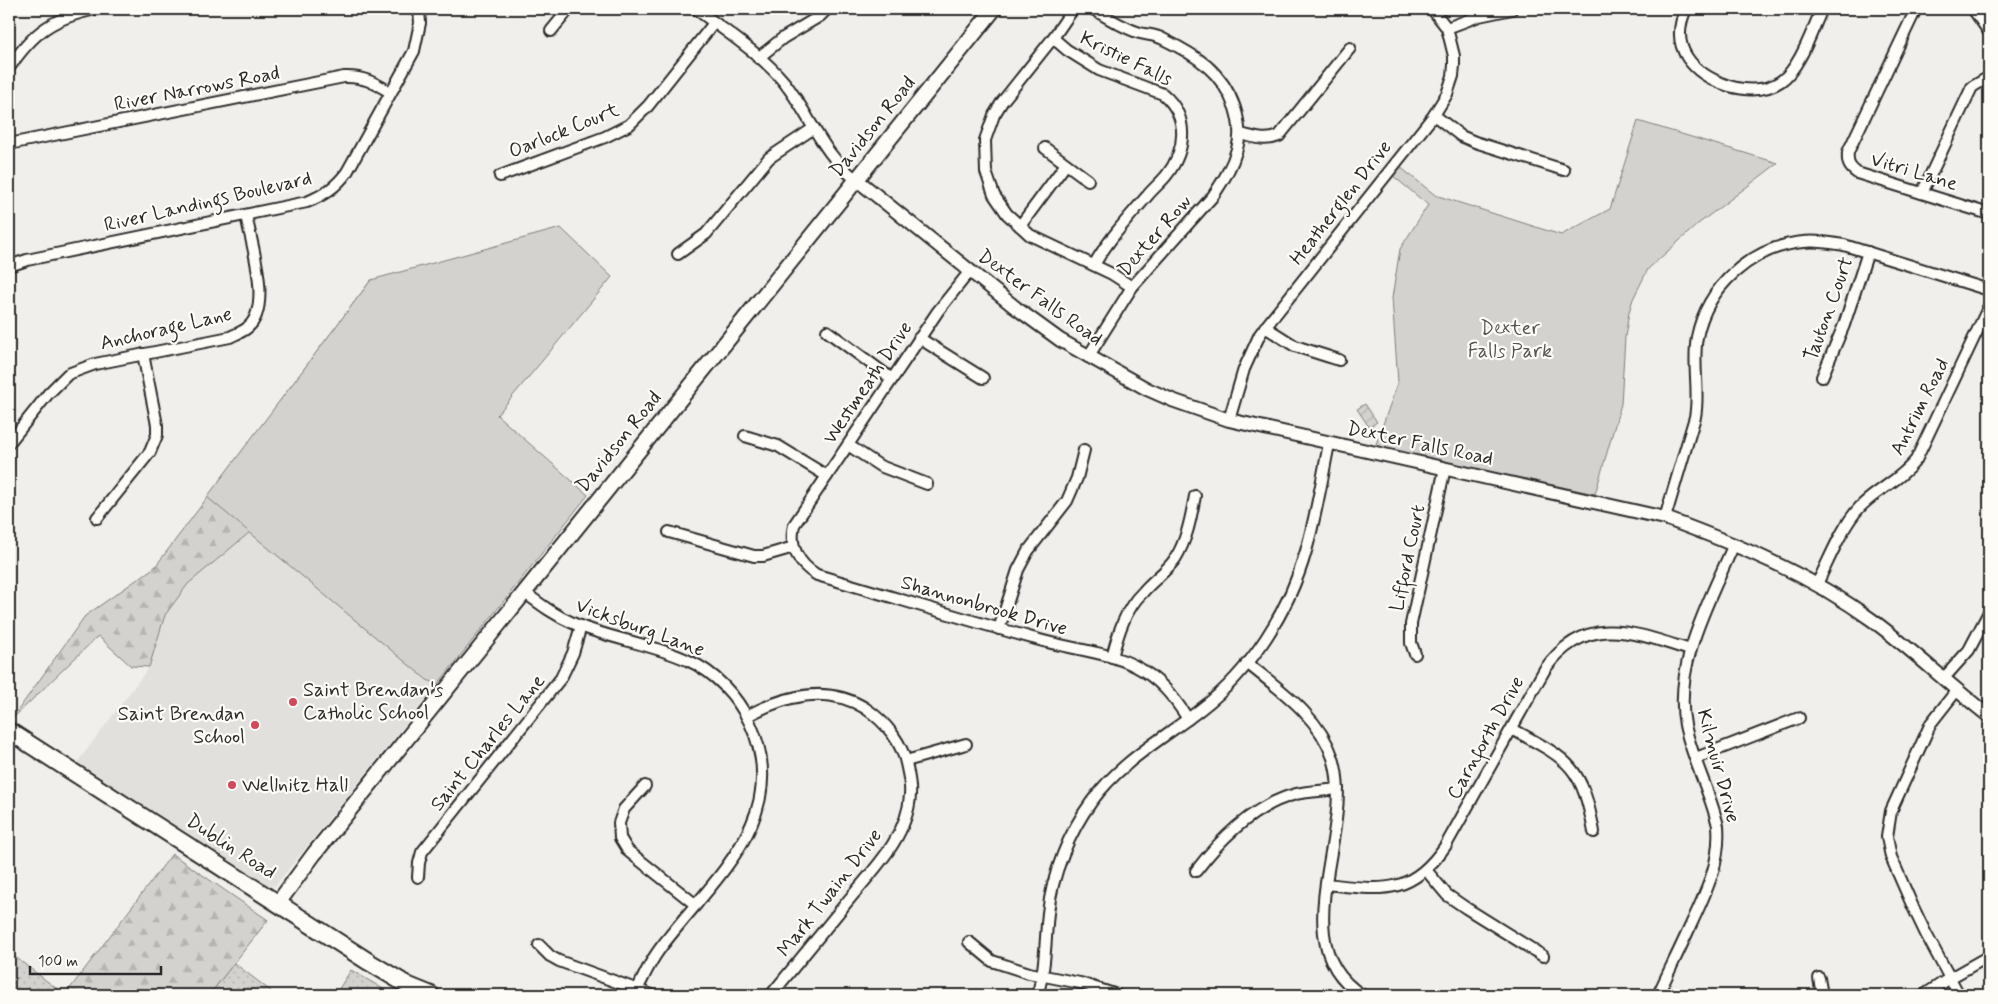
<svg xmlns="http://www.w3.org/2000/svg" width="1998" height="1004" viewBox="0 0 1998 1004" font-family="Mynerve,sans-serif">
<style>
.built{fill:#e1e0dc}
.grass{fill:url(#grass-dots);stroke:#7f7e7d}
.forest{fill:url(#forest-firs);stroke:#7f7e7d}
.park{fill:#d3d2cf;stroke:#7f7e7d}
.garden{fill:url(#garden-furrows);stroke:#7f7e7d}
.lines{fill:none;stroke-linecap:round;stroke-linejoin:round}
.minor-casing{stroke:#2b2b2b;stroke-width:14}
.tertiary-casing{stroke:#2b2b2b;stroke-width:16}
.secondary-casing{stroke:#2b2b2b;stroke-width:18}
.primary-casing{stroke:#2b2b2b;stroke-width:20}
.minor{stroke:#fdfcf7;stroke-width:10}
.tertiary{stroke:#fdfcf7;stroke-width:12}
.secondary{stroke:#fdfcf7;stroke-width:14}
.primary{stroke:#fdfcf7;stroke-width:16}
.poi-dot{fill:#d1495b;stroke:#fdfcf7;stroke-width:2}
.labels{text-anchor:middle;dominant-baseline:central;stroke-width:4.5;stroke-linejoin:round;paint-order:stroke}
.street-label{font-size:20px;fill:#2b2b2b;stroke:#fdfcf7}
.park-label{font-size:20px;fill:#555554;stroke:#fdfcf7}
.poi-label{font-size:20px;fill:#2b2b2b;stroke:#fdfcf7;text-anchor:start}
</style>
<defs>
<pattern id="grass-dots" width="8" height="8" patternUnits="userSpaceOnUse" patternTransform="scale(1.25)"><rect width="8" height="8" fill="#d3d2cf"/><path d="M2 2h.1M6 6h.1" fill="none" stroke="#b5b4b2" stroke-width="1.8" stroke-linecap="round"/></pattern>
<pattern id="forest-firs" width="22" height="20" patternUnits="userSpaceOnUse" patternTransform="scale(1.25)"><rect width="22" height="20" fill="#d3d2cf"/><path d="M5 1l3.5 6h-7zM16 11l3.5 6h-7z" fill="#b5b4b2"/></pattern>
<pattern id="garden-furrows" width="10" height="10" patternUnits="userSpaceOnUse" patternTransform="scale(1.25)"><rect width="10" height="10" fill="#d3d2cf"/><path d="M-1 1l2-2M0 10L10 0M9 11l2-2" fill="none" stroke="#b5b4b2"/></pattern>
</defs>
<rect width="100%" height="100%" fill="#f0efeb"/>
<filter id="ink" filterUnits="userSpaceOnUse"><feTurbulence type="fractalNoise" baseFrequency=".02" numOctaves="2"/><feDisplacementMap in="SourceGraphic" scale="10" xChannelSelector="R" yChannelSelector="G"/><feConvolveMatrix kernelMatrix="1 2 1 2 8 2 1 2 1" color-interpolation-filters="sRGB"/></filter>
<g filter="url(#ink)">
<!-- built -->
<path class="built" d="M250,532L427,680L438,684L275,886L262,885L74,767L149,667L165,615L188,584Z"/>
<!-- grass -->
<g class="grass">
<path d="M10,953L65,995H9Z"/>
<path d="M234,963L276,995H209Z"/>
<path d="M351,970L392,994L391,995H335Z"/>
</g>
<!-- forest -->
<g class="forest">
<path d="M371,280L250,532L188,584L165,615L149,667L131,666L98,636L11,720L85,616L155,567Z"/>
<path d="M172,854L268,920L209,995H65Z"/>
</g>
<!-- park -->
<g class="park">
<path d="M1638,121L1778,163L1698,224L1648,269L1633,299L1629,312L1625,337L1621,404L1595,494L1375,447L1398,382L1392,298L1400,249L1428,205L1392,175L1399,166L1435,195L1561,235L1610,209Z"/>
<path d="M561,228L612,277L497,415L588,495L438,684L427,680L207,497L371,280Z"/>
</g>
<!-- garden -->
<path class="garden" d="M1365,404L1377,422L1369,427L1357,409Z"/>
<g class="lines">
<!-- minor casing -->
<g class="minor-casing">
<g id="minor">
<path d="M696,9C724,30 762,55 784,82C809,113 823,156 856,179"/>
<path d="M1073,9L1053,38L1002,102L994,115L985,140L986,172L994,195L1007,214L1030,235L1112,274L1132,287"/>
<path d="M1686,9C1668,48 1693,74 1729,86C1747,91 1765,92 1781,81C1800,68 1812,30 1822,9"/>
<path d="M1916,9L1848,152C1847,163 1849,167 1857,173L1989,214"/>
<path d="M1973,9L1989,32"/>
<path d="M1447,28L1479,16L1512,9"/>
<path d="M551,31L569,9"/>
<path d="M1053,38L1067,50L1099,70L1163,94C1190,117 1186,151 1166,176C1160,183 1153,189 1148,195C1129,217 1108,240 1094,265"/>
<path d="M758,58L783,38L820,16L827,9"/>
<path d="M9,68C34,31 53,18 96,9"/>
<path d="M1434,115L1461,136L1475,142L1564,170"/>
<path d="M1240,134C1254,137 1265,142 1279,136L1350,48"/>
<path d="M9,144L344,77C363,76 375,83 390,92"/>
<path d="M1045,148L1088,180"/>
<path d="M500,176L605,137L629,125L648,106L714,23"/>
<path d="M1922,193L1972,87L1989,77"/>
<path d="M1020,226L1066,164"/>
<path d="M678,254L706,234L769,158L814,128"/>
<path d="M9,266L27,260L307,202C324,195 336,187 347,172L414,51L420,23L419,9"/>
<path d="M970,271L938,311L794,525C789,546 798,564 817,575C890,596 963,619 1036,639C1066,648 1109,652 1135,666C1159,678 1174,697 1188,719"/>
<path d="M1265,327L1295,346L1339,360"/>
<path d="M827,331L892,379"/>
<path d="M919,338L983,378"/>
<path d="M1088,357L1132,287L1213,196C1223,181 1232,167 1237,149C1241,136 1239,121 1235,108C1222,71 1196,55 1163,39C1156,35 1148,35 1140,33C1123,28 1108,18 1093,9"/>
<path d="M1822,377L1844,325L1868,252"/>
<path d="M1229,420L1244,369L1260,334L1434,115L1447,94L1453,76L1454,65V56L1447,28L1432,9"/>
<path d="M745,436L778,446L827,476"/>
<path d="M9,443L48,394L68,374L95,364L230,337C235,334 243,332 247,328C273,308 251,243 246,215"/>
<path d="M848,445L880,466L927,484"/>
<path d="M97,518L150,452L157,435V425L143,354"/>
<path d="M1665,518L1695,417C1700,391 1692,364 1697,337C1707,287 1751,247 1803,242C1817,240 1831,243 1844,245L1989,290"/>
<path d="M669,532L754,556H763L794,547"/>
<path d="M1817,584C1829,560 1842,526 1860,507C1879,488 1898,482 1916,460L1989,306"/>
<path d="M524,592C541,605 556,616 575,624C611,639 652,644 687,660C715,672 737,696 750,723C794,818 710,881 659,950C650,962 644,976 637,990"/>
<path d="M999,629L1018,570L1028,551L1067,501L1077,478L1084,450"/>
<path d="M1415,654L1411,643V624L1445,468"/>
<path d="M1112,657C1118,634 1125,609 1143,592C1153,580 1166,572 1175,559C1187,540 1191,517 1195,496"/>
<path d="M1247,663C1280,690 1319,716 1333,758C1357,832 1280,943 1362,995"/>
<path d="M1944,678L1969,650L1989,612"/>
<path d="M1957,690L1931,723L1891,811L1887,837L1891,857L1913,907L1926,934L1959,995"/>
<path d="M747,716C784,696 826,684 865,708C886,722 903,743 907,768C909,777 911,786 910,795C908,839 868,875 843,907C819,936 795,966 771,995"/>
<path d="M1512,729C1569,760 1582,765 1594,832"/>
<path d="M1696,758L1799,718"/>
<path d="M906,761L966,744"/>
<path d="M645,786L624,809L619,823L620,838L628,851L696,905"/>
<path d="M1426,870L1447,895L1466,908L1543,956"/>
<path d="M1196,871C1221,838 1254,805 1296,794C1309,791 1324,791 1338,789"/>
<path d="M418,877L419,863L422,852L561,678L573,653L581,626"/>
<path d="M1326,884C1381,890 1411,897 1446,845L1545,669C1586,612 1633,632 1690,650"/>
<path d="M969,942L992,961L1029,973L1080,983L1117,995"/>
<path d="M539,945L550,956L559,961L652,995"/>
<path d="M1819,978L1822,995"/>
<path d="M1037,995C1046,969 1045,940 1048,913C1052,875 1069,832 1092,801C1121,761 1163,739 1201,709C1251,671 1289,611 1306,551C1316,516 1322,479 1329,444"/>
<path d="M1658,995C1668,973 1679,951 1689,929C1705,894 1721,864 1718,826C1710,791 1692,759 1685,725C1673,664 1711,598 1734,544"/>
<path d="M1924,995L1950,978L1989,956"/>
</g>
</g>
<!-- tertiary casing -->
<g class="tertiary-casing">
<path id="tertiary" d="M856,179L1016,308L1060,340L1147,389L1172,400L1229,420L1665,518C1738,545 1809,574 1872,620C1913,650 1949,685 1989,716"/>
</g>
<!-- secondary casing -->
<g class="secondary-casing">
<path id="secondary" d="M278,903L314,854L994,9"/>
</g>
<!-- primary casing -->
<g class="primary-casing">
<path id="primary" d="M9,731L369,962L409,986L431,995"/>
</g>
<!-- minor -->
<use href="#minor" class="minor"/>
<!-- tertiary -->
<use href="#tertiary" class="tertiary"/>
<!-- secondary -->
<use href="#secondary" class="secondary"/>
<!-- primary -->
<use href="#primary" class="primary"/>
</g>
</g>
<!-- markers -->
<g class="poi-dot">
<circle cx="293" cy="702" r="5"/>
<circle cx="255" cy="725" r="5"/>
<circle cx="232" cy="785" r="5"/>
</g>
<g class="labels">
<!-- street labels -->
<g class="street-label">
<text transform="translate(1126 59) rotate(26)">Kristie Falls</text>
<text transform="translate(197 89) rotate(-11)">River Narrows Road</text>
<text transform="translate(873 127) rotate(-51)">Davidson Road</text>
<text transform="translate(564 131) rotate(-22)">Oarlock Court</text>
<text transform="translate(1914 172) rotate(17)">Vitri Lane</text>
<text transform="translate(208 202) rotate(-13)">River Landings Boulevard</text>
<text transform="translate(1341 203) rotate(-52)">Heatherglen Drive</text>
<text transform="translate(1155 236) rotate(-49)">Dexter Row</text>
<text transform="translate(1040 298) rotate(36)">Dexter Falls Road</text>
<text transform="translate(1829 309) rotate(-70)">Tauton Court</text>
<text transform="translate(166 329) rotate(-13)">Anchorage Lane</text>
<text transform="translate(868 383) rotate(-56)">Westmeath Drive</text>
<text transform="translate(1920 407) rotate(-63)">Antrim Road</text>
<text transform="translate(619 442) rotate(-51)">Davidson Road</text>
<text transform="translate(1420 444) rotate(12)">Dexter Falls Road</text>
<text transform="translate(1408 558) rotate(-78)">Lifford Court</text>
<text transform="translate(984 606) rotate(16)">Shannonbrook Drive</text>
<text transform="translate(640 628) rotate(20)">Vicksburg Lane</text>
<text transform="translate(1486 738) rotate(-61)">Carnforth Drive</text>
<text transform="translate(488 743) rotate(-51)">Saint Charles Lane</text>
<text transform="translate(1718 766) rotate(75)">Kilmuir Drive</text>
<text transform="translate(231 847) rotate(33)">Dublin Road</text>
<text transform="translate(830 893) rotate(-52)">Mark Twain Drive</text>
</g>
<!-- park labels -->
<g class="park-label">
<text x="1510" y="328">Dexter<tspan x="1510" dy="23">Falls Park</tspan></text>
</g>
<!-- poi labels -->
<g class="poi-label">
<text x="303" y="690">Saint Brendan's<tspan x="303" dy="23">Catholic School</tspan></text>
<text x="245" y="714" text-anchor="end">Saint Brendan<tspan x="245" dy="23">School</tspan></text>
<text x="242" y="785">Wellnitz Hall</text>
</g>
</g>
<!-- margin -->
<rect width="1998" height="1004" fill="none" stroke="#fdfcf7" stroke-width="30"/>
<rect x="15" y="15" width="1968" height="974" fill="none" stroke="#2b2b2b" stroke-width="2" filter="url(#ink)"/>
<!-- scale -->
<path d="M30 966v8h131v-8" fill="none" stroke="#2b2b2b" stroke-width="2.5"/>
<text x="38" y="966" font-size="15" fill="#2b2b2b" stroke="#fdfcf7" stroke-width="4" paint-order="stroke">100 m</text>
</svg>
